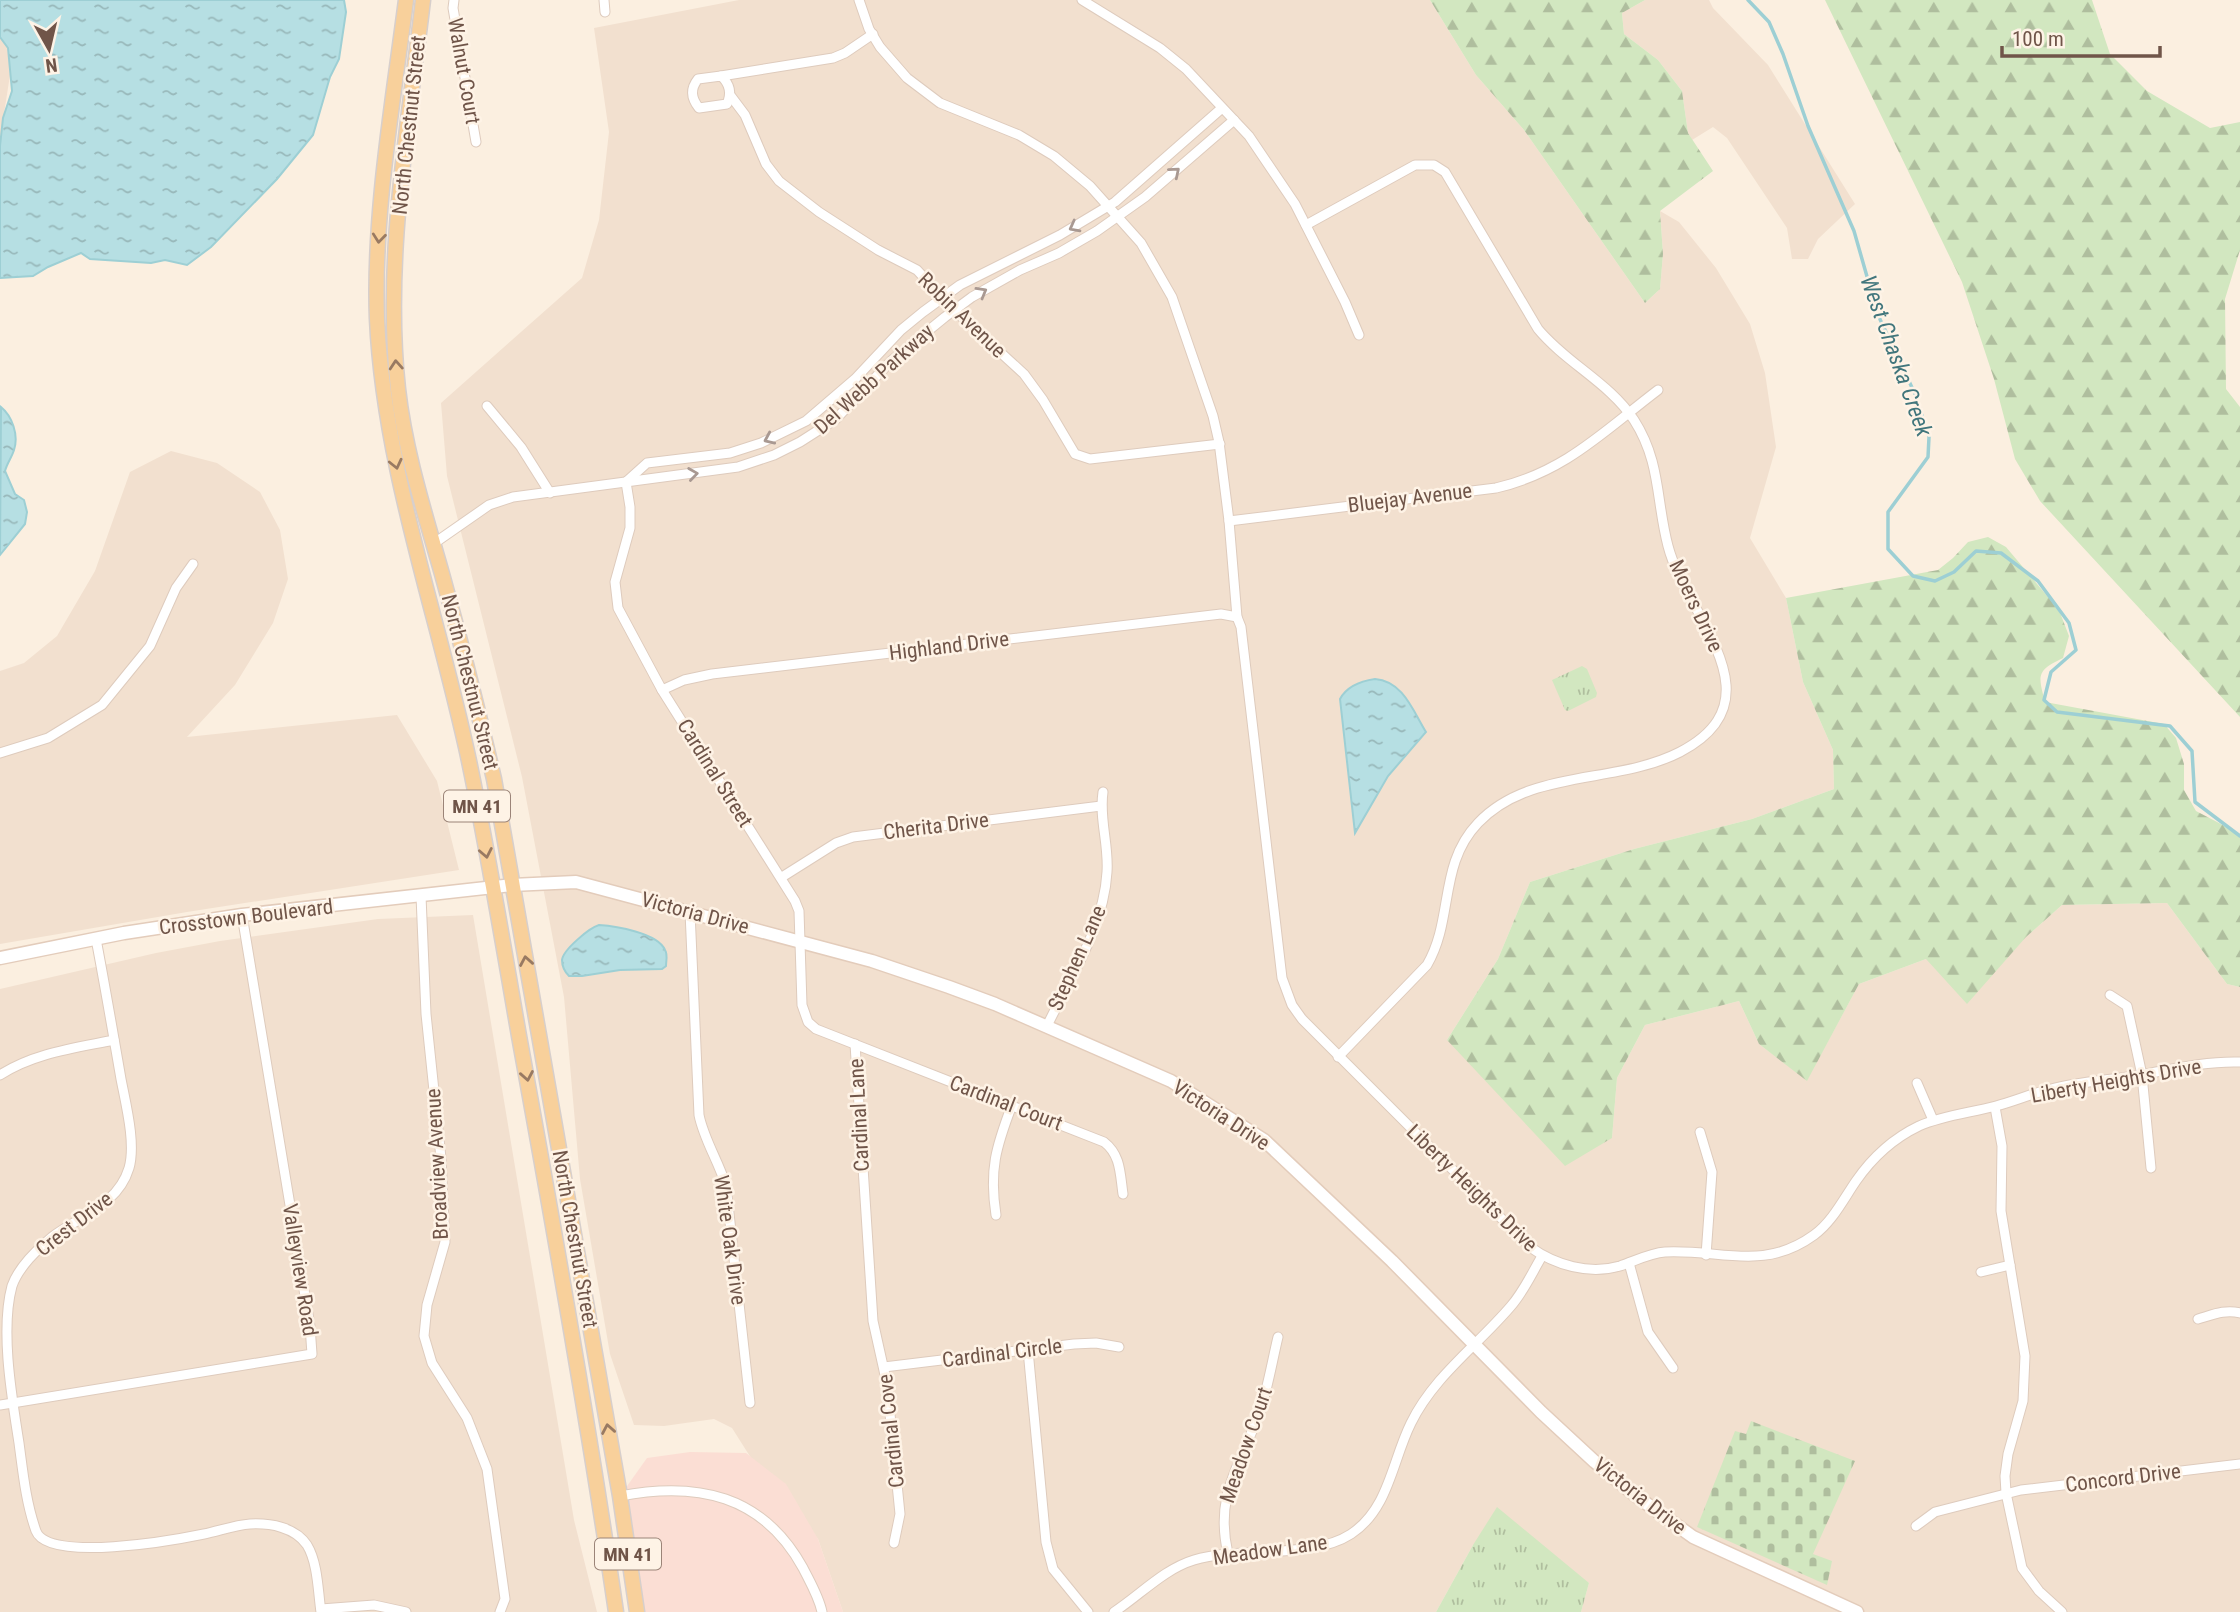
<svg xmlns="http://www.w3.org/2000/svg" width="2240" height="1612" viewBox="0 0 2240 1612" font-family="'Roboto Condensed',sans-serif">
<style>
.residential{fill:#f2e0cf}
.commercial{fill:#fbded4}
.forest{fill:url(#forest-firs)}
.cemetery{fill:url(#cemetery-stones)}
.park{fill:url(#park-tufts)}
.water{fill:url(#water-ripples);stroke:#9dcfd4;stroke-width:2}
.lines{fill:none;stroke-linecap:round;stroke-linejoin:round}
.stream{stroke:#9dcfd4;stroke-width:3.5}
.street-casing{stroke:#decbbd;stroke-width:11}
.secondary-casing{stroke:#e3ccbb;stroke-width:15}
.primary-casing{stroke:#d7cfcc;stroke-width:17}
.street{stroke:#fff;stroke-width:9}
.secondary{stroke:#fff;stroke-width:12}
.primary{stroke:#f8d09b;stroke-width:14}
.oneway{stroke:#a99992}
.oneway2{stroke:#997a62}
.labels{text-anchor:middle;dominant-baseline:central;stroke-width:5;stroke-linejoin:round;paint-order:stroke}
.shield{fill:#fef3e6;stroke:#9b8478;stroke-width:2}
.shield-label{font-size:19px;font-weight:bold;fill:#705549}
.street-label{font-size:21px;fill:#705549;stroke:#fef3e6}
.water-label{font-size:23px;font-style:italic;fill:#41767c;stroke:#fef3e6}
</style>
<defs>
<pattern id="forest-firs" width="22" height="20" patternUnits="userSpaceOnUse" patternTransform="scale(1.75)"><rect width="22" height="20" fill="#d2e7c0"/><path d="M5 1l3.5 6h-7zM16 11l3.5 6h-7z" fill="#afbe9e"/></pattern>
<pattern id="cemetery-stones" width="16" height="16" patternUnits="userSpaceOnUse" patternTransform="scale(1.75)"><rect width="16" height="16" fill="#d2e7c0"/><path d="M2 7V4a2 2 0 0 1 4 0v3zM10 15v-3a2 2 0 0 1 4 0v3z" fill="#afbe9e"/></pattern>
<pattern id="park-tufts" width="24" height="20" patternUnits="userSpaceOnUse" patternTransform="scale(1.75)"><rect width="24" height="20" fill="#d2e7c0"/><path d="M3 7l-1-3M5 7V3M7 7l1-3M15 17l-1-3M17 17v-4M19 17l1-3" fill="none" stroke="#afbe9e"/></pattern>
<pattern id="water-ripples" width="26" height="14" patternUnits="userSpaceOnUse" patternTransform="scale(1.75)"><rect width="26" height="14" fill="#b6dfe3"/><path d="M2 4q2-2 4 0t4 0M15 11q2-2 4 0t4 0" fill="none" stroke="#98b8ba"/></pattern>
</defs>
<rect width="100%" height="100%" fill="#fbefe0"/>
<!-- residential -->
<g class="residential">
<path d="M739,0H1430L1476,75L1524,130L1645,303L1660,289L1663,254L1660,211L1679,222L1716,268L1750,324L1765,373L1776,447L1750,538L1786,598L1803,682L1833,750L1834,789L1752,819L1634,849L1530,882L1498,959L1447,1040L1612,1138L1617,1078L1645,1025L1739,1001L1759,1044L1807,1080L1859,984L1926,959L2026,937L2062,905L2167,903L2227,984L2240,987V1612H1581L1589,1583L1473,1545L1436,1612H843L818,1539L772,1491L732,1428L714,1419L664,1426L634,1425L610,1354L580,1179L564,997L522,777L447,476L441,403L582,278L599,220L609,132L594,28Z"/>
<path d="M1645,0H1709L1713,8L1768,65L1855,204L1818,239L1808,259H1792L1787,228L1727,138L1713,127L1692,140L1688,133L1682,91L1658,60L1624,34L1622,13Z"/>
<path d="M0,31L7,37L10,75L0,139Z"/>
<path d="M171,451L217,463L260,492L280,530L288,579L273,623L235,685L187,737L397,715L437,781L459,870L187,912L0,944V671L24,663L57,636L95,571L130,472Z"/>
<path d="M473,915L574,1520L597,1612H0V989L156,953L220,941L378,919Z"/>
</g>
<!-- commercial -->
<path class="commercial" d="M690,1452L746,1453L786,1484L818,1539L843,1612H636L620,1496L647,1458Z"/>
<!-- forest -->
<g class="forest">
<path d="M1430,0H1645L1622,13L1624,34L1658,60L1682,91L1688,133L1713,171L1660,211L1663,254L1660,289L1645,303L1524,130L1476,75Z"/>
<path d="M1825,0H2092L2110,54L2147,91L2210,128L2240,122V250L2225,299L2226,389L2240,407V717L2040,501L2015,459L1994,379L1962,282Z"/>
<path d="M1988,537L2006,547L2059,610L2069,636L2063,658C2036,671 2038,675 2045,702L2164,724L2176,738L2184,764V790L2196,811L2240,834V987L2227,984L2167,903L2062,905L2026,937L1967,1004L1926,959L1859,984L1807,1081L1759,1044L1739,1001L1645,1025L1617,1078L1612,1138L1565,1166L1447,1040L1498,959L1530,882L1634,849L1752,819L1834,789L1833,750L1803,682L1786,598L1938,570L1953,558L1968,542Z"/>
</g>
<!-- cemetery -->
<path class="cemetery" d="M1751,1421L1855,1461L1813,1554L1832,1561L1827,1585L1697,1527L1735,1431L1746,1434Z"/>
<!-- park -->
<g class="park">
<path d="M1582,666L1587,669L1597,693L1596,697L1568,711L1565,710L1552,680Z"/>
<path d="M1497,1507L1589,1583L1581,1612H1436L1473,1545Z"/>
</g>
<!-- water -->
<g class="water">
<path d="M0,0H344L346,12L339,59L330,77L313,135L277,179L211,247L187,265L165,260L151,263L90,259L81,253L48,267L33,276L0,278V146L3,118L12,91L8,48L0,37Z"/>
<path d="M1,407C12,416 19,435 14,450C12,457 7,463 5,471L15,494L24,500L27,512L25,524L0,555Z"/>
<path d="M1375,679C1403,681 1413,711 1426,732L1388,776L1355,833L1340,699C1347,686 1361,681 1375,679Z"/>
<path d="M599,925C615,926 658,933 665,950C668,954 666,961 666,966L662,969L620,970L582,976H569C565,972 562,967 562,960C563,950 589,928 599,925Z"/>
</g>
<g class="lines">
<!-- stream -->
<path class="stream" d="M1748,0L1769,22L1783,54L1808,126L1854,231L1878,315L1915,394L1929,437L1928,457L1888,512V549L1913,576L1935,581L1954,572L1976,551L2001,553L2038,581L2069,623L2076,650L2051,672L2044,700L2057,712L2170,726L2192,751L2195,802L2240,836"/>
<!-- street casing -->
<g class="street-casing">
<g id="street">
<path d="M454,0L453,8L476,142"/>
<path d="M604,0L605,12"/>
<path d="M859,0L869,29L880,47L907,78L940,103L1019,135L1054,156L1090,186L1141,243L1172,297L1213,416L1219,442L1229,521"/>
<path d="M1082,0L1160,48L1186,69L1249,136L1295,204L1345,302L1359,335"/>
<path d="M721,76L833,58L845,53L873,34"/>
<path d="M721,76C730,84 732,93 727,104L699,108C691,98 690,89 698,79Z"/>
<path d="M730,95L745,115L766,164L779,181L819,212L878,250L917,270L954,310L1024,374L1043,400L1075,454L1090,459L1220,444"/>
<path d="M1306,225L1415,165H1434L1445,172L1538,329C1566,363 1610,383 1634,420C1661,462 1656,501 1668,546C1686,616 1782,699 1680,752C1616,785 1530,768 1478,823C1438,865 1454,919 1427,965L1338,1057"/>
<path d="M1658,390C1604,431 1565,472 1496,488L1229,521L1237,617L1241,627L1282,978L1292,1005L1302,1019L1530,1247C1555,1265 1589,1275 1620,1266C1635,1261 1650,1253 1665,1252C1721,1249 1763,1272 1814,1235C1832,1222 1843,1200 1856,1181C1872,1158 1894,1138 1919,1126C1944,1115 1970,1113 1996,1106C2015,1101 2033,1093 2051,1089C2082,1081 2115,1080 2146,1074C2177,1068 2208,1061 2240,1062"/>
<path d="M487,406L521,447L550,493"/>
<path d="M627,481L647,463L730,453L761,443L806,421L855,379L901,330L923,312L960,285L1060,235L1115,202L1222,108"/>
<path d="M626,482L630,507V528L615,582L618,608L662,690L795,901L799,911L802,1005L808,1022L816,1029L1104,1142C1121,1155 1120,1174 1123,1194"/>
<path d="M433,544L489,505L513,497L738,467L774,455L800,442L836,419L891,361L945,317L972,297L1020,270L1059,253L1097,231L1145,197L1234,120"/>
<path d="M662,690L684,680L712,674L1221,614L1237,617"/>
<path d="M0,753L48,738L102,705L150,646L176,588L193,564"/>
<path d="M782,877L836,843L853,837L1101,806"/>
<path d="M421,896L426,1014L441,1158L445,1242L427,1305L424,1336L432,1363L467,1418L487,1469L505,1599L500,1612"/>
<path d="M690,912L699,1115C704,1140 719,1162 726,1186L750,1403"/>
<path d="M96,939C105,986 113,1033 121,1079C126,1105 136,1144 129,1168C118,1205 80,1216 52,1237C38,1248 18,1268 12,1286C0,1330 12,1398 19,1443C23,1473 26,1503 36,1531C48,1563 175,1540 204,1534C219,1531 235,1525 250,1524C270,1523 295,1527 307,1545C318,1563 318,1592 321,1612"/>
<path d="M2110,995L2127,1006L2142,1075L2151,1168"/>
<path d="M1047,1026C1070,978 1104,927 1107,872C1109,845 1099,819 1103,792"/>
<path d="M855,1044L873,1321L887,1384L900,1514L894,1543"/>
<path d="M0,1075C34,1053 75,1048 114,1040"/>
<path d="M1917,1083L1933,1120"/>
<path d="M1995,1107L2002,1146L2001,1211L2025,1356L2023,1401L2008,1454L2005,1476L2006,1493L2022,1568L2039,1591L2062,1612"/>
<path d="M1700,1132L1712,1172L1706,1255"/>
<path d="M996,1215C989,1170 996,1147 1012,1105"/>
<path d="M1629,1263L1648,1332L1673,1368"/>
<path d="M1981,1272L2010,1265"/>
<path d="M2198,1319C2212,1315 2225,1309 2240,1313"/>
<path d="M1028,1350L1046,1542L1053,1569L1088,1612"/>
<path d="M884,1367L1074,1344L1096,1343L1119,1347"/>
<path d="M0,1405L312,1354L310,1326L242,915"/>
<path d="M620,1496C697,1481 763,1495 803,1568C810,1582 819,1597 822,1612"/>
<path d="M1916,1526L1935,1512L2021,1490L2240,1464"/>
<path d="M1228,1554C1214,1493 1241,1465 1260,1411C1268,1387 1272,1362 1278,1337"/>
<path d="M321,1609L374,1605L406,1612"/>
<path d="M1114,1612C1140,1595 1164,1569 1194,1560C1241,1546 1311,1560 1351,1534C1389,1509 1392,1461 1411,1423C1434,1376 1478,1345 1511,1306C1524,1291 1532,1273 1542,1256"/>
</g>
</g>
<!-- secondary casing -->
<g class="secondary-casing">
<path id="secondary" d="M0,958L124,933L242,915L512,885L576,882L872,961L949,987L995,1004L1171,1081L1264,1140L1392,1261L1541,1412L1595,1462L1636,1496L1693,1537L1857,1612"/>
</g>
<!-- primary casing -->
<g class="primary-casing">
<g id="primary">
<path d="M406,0C393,102 373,216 377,319C384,470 438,614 469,761C488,852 503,944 519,1036C554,1228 588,1419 616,1612"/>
<path d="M423,0C408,129 384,260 398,389C405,452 425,514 442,574C461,642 478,710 494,779L620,1496L637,1612"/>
</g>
</g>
<!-- street -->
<use href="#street" class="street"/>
<!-- secondary -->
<use href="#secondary" class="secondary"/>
<!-- primary -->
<use href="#primary" class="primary"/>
</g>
<!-- one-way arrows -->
<defs><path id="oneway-chevron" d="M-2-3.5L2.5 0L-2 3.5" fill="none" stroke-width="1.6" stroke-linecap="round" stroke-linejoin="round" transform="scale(1.75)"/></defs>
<g class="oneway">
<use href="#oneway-chevron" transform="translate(1175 172) rotate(-40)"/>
<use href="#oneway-chevron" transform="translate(1074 227) rotate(152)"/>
<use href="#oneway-chevron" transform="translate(982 292) rotate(-30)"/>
<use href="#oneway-chevron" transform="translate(769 439) rotate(156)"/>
<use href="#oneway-chevron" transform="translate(693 474) rotate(-8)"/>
</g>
<g class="oneway2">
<use href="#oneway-chevron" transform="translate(379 238) rotate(96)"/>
<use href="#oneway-chevron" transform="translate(396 365) rotate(-94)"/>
<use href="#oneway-chevron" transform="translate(396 464) rotate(77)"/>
<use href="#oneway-chevron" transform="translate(486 853) rotate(79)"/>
<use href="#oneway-chevron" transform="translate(526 961) rotate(-100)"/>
<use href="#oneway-chevron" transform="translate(527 1076) rotate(80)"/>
<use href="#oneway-chevron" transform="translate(608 1429) rotate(-100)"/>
</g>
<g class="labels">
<!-- shield labels -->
<g class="shield">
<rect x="444" y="790.5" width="66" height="31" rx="5"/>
<rect x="595" y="1538.5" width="66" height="31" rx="5"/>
</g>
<g class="shield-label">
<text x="477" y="806">MN 41</text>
<text x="628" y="1554">MN 41</text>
</g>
<!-- street labels -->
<g class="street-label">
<text transform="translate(464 71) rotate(80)">Walnut Court</text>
<text transform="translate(409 125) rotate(-84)">North Chestnut Street</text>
<text transform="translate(962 315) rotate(44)">Robin Avenue</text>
<text transform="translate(874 379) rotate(-42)">Del Webb Parkway</text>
<text transform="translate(1410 498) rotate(-7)">Bluejay Avenue</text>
<text transform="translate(1696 606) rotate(65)">Moers Drive</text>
<text transform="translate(949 646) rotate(-7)">Highland Drive</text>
<text transform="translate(470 682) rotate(76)">North Chestnut Street</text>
<text transform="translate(715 773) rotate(58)">Cardinal Street</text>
<text transform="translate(936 826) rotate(-7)">Cherita Drive</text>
<text transform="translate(695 913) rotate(15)">Victoria Drive</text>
<text transform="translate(246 917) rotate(-7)">Crosstown Boulevard</text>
<text transform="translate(1077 958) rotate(-66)">Stephen Lane</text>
<text transform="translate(2116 1081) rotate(-10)">Liberty Heights Drive</text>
<text transform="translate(1006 1103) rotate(21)">Cardinal Court</text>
<text transform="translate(859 1115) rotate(-93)">Cardinal Lane</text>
<text transform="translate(1221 1115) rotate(33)">Victoria Drive</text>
<text transform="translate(437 1164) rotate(-93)">Broadview Avenue</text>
<text transform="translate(1472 1188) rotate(44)">Liberty Heights Drive</text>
<text transform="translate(74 1224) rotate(-38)">Crest Drive</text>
<text transform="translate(575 1239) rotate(80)">North Chestnut Street</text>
<text transform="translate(730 1240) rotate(82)">White Oak Drive</text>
<text transform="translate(300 1270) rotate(81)">Valleyview Road</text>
<text transform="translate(1002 1353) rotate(-7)">Cardinal Circle</text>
<text transform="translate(891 1431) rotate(-96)">Cardinal Cove</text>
<text transform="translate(1246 1445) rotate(-71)">Meadow Court</text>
<text transform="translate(2123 1478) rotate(-7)">Concord Drive</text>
<text transform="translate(1640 1496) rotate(38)">Victoria Drive</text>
<text transform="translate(1270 1550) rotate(-8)">Meadow Lane</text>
</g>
<!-- water labels -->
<g class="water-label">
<text transform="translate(1896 356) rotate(70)">West Chaska Creek</text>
</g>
</g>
<!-- north arrow -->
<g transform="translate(49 49) rotate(172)" stroke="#fef3e6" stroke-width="5" paint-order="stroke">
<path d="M0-5L12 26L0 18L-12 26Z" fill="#705549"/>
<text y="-10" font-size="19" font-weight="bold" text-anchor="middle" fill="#705549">N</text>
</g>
<!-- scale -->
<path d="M2002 46v10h158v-10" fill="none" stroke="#705549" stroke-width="3.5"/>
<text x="2012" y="46" font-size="21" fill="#705549" stroke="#fef3e6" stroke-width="5" paint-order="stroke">100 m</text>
</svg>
